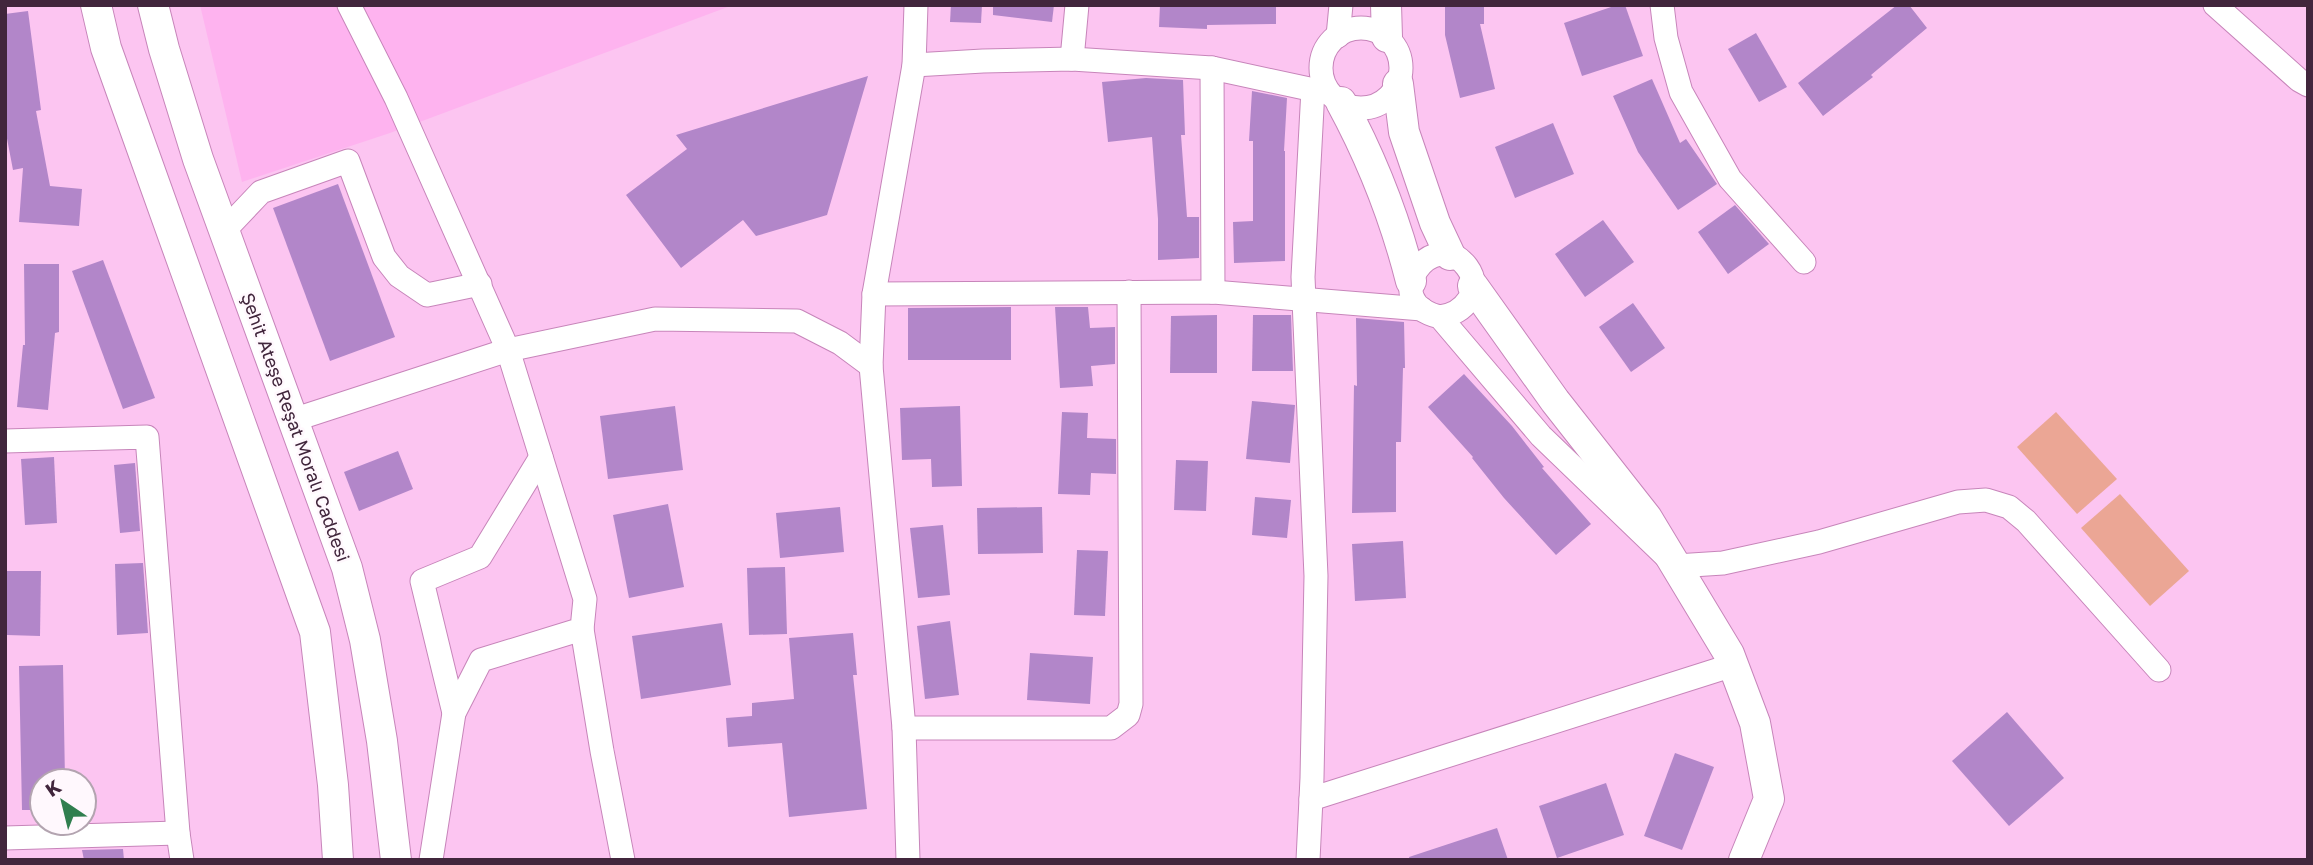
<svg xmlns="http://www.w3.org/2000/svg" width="2313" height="865" viewBox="0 0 2313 865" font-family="'Golos Text',sans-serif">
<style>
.built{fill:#feb3ef}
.green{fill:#eba695}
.building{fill:#b286c9}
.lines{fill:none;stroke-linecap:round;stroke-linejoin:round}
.minor-casing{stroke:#c785ba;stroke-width:25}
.major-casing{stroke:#c785ba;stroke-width:32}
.minor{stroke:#fff;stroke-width:23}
.major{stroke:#fff;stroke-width:30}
.labels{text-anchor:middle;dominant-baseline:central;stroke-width:5;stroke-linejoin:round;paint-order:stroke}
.street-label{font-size:18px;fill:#41263c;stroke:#fff8fd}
</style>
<rect width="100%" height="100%" fill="#fcc5f1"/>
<!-- built -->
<path class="built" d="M200,5H733L390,133L242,182Z"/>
<!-- green -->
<g class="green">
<path d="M2056,412L2117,479L2077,514L2017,447Z"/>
<path d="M2120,494L2189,571L2150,606L2081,528Z"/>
</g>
<!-- building -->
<g class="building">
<path d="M951,5H982L981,23L950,22Z"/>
<path d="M993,5H1054L1052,22L993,15Z"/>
<path d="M1160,5H1276V24L1207,25V29L1159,27Z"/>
<path d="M1445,5H1484V24H1480L1495,89L1460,98L1445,35Z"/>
<path d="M1617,5H1625L1643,56L1582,76L1564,23Z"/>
<path d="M1897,5H1909L1927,28L1871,75L1873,77L1823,116L1798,83Z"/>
<path d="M28,11L41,110L36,111L50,186L82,189L79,226L19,222L23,168L13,170L5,128V14Z"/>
<path d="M1756,33L1787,87L1759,102L1728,49Z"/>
<path d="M868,76L827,215L756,236L743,220L681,268L626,195L687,149L676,135Z"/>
<path d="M1146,78L1183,80L1185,135H1181L1187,217H1199V258L1158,260V219L1152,137L1108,142L1102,82Z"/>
<path d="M1652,79L1680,143L1686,139L1717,184L1678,210L1638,152L1613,96Z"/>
<path d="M1252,91L1287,98L1284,151H1285V261L1234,263L1233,222L1253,221V141H1249Z"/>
<path d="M1553,123L1574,174L1515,198L1495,147Z"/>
<path d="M338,184L395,337L330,361L273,208Z"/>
<path d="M1735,205L1769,244L1728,274L1698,232Z"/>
<path d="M1603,220L1634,262L1585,297L1555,254Z"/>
<path d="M103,260L155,398L123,409L72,271Z"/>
<path d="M24,264H59V332L55,333L48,410L17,407L23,345H25Z"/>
<path d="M1633,303L1665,348L1631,372L1599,327Z"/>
<path d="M1011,307V360H908V308Z"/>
<path d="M1055,307H1088L1090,328L1115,327V364L1091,366L1093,386L1060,388Z"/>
<path d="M1217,315V373H1170L1171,316Z"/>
<path d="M1253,315H1291L1293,371H1252Z"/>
<path d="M1356,318L1404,322L1405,368H1403L1401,442H1396V512L1352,513L1354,385L1357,386Z"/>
<path d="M1464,374L1512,426L1544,467L1542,468L1591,524L1556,555L1504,498L1472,458L1473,457L1428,407Z"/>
<path d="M1252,401L1295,405L1290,463L1246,459Z"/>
<path d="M675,406L683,470L608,479L600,416Z"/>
<path d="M960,406L962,486L932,487L931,459L902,460L900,408Z"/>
<path d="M1062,412L1088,413L1087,438L1116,439V474L1091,473L1090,495L1058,494Z"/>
<path d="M398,451L413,489L359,511L344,472Z"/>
<path d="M54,457L57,523L25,525L21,459Z"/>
<path d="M1176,460L1208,461L1206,511L1174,510Z"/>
<path d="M135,463L140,531L120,533L114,465Z"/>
<path d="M1255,497L1291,500L1287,538L1252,535Z"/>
<path d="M668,504L684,587L629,598L613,515Z"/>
<path d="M840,507L844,552L780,558L776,513Z"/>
<path d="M1042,507L1043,553L978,554L977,508Z"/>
<path d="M943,525L950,595L918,598L910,528Z"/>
<path d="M1403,541L1406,598L1355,601L1352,544Z"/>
<path d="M1077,550L1108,551L1105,616L1074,615Z"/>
<path d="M143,563L148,633L117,635L115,564Z"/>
<path d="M785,567L787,634L749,635L747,568Z"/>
<path d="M7,571H41L40,636L7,635Z"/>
<path d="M950,621L959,695L925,699L917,626Z"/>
<path d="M722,623L731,685L641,699L632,636Z"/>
<path d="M853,633L857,675H853L867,809L789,817L782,743L728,747L726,718L752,716V703L794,699L789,638Z"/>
<path d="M1030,653L1093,657L1090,704L1027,700Z"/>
<path d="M63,665L65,781H42V810H22L19,666Z"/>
<path d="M2007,712L2064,778L2009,826L1952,761Z"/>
<path d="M1675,753L1714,767L1682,850L1644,836Z"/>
<path d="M1606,783L1624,835L1557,858L1539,806Z"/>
<path d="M1497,828L1508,860H1410L1409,857Z"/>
<path d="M123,849L124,860H84L82,850Z"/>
</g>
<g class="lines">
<!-- minor casing -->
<g class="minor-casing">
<g id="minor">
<path d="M349,5L396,98L508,350L585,599L582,629L481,660L454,713L431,860"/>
<path d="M1662,5L1666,38L1681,92L1730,179L1804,262"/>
<path d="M2215,5L2299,80L2308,85"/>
<circle cx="1361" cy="68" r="40"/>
<path d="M1338,36L1341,5"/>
<path d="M1072,59L1077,5"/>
<path d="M914,65L983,61L1072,59L1212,68L1328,93"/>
<path d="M1212,68L1213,292"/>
<path d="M224,231L261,192L348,161L384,257L399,276L427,295L480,284"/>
<path d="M874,294L1213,292L1422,309"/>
<path d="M1440,317C1464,314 1484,290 1467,267C1434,223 1375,302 1440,317L1541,436L1676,566L1723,563L1819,542L1958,502L1986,500L2009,507L2026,521L2159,670"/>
<path d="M871,366L874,294L914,65L916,5"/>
<path d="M293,420L508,350L655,319L797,321L840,343L871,366L904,728H1111L1128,715L1131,704L1129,292"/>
<path d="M5,441L147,437L178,833L182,860"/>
<path d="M582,629L602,751L623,860"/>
<path d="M454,713L422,581L480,557L541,457"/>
<path d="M904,728L908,860"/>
<path d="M1311,799L1733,665"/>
<path d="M5,838L178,833"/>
<path d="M1308,860L1312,778L1316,576L1303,277L1313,89"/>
</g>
</g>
<!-- major casing -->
<g class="major-casing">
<g id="major">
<path d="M96,5L106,48L315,632L333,785L338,860"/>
<path d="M153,5L164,49L198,159L347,568L365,640L382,741L396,860"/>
<path d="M1386,5L1387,37"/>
<path d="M1398,84L1404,132L1435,223L1450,255"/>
<path d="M1341,102C1372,159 1395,218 1411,281"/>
<path d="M1473,286L1555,401L1647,518L1729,654L1755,723L1769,799L1744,860"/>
</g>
</g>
<!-- minor -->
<use href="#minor" class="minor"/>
<!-- major -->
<use href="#major" class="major"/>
</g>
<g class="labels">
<!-- street labels -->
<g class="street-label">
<text transform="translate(296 427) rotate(70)">Şehit Ateşe Reşat Moralı Caddesi</text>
</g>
</g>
<!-- border -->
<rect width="2313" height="865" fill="none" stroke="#41263c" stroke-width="14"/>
<!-- north arrow -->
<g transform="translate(63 802) rotate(325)"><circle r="33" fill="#fff8fd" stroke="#b3a4b0" stroke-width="2"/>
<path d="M0-5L12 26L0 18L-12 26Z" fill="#307f4f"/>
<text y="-10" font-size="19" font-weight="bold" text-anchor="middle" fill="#41263c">K</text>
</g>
</svg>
